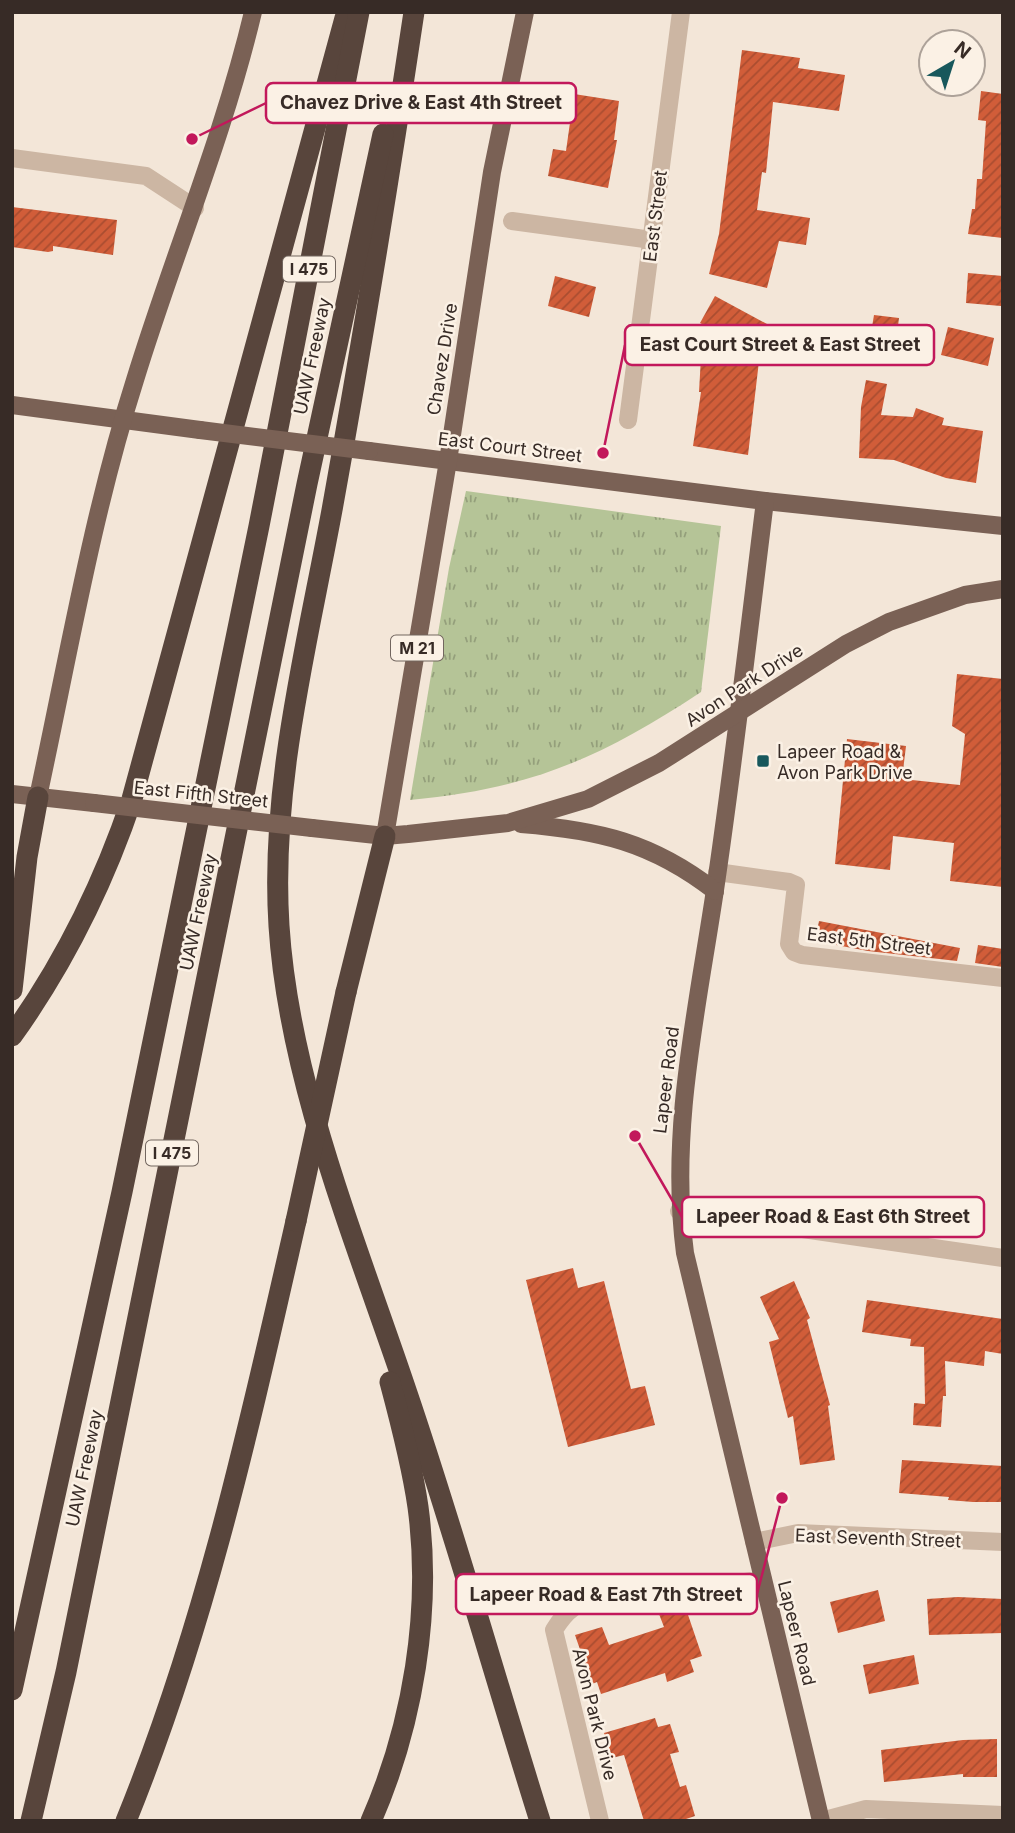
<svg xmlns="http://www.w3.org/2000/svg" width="1015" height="1833" viewBox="0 0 1015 1833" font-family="Inter,sans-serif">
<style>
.park{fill:url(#park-tufts)}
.building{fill:url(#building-hatch)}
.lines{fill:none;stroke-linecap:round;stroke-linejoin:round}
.minor{stroke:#ccb6a3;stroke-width:18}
.major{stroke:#7a6155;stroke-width:18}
.highway{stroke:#58453c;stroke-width:21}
.major-bridge{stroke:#7a6155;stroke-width:18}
.highway-bridge{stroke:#58453c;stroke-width:21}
.poi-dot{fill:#18585c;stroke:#fbf1e5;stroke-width:2.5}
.labels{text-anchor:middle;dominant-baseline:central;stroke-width:5;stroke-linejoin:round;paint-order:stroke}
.shield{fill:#fbf1e5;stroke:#72665f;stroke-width:2}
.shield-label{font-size:16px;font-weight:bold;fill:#372b26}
.street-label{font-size:18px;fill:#372b26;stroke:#fbf1e5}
.poi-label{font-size:18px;fill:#372b26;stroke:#fbf1e5;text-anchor:start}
.leader{fill:none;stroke:#c2185b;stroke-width:2.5}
.callout-dot{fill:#c2185b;stroke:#fbf1e5;stroke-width:2.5}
.callout{fill:#fbf1e5;stroke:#c2185b;stroke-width:2.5}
.callout-label{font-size:19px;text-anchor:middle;font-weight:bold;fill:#372b26}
</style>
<defs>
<pattern id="park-tufts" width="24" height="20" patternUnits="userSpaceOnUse" patternTransform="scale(1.75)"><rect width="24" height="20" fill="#b5c497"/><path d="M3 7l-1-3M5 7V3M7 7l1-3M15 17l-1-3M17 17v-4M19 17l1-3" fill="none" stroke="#949f7b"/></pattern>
<pattern id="building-hatch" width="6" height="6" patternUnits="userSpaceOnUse" patternTransform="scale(1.75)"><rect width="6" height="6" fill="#d15d39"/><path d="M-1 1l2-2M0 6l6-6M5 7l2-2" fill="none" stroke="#aa4d30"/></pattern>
</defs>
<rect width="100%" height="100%" fill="#f3e6d8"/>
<!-- park -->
<path class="park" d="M466,491L721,526L701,692C601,758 530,789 410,800L449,568Z"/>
<!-- building -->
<g class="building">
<path d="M742,50L800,58L798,68L845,75L839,111L773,102L766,173L762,172L757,210L810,218L806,245L779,241L767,288L709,274L719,234Z"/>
<path d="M981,91L1003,94V238L968,234L972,209H975L977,179H982L986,121L978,120Z"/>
<path d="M574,94L619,101L614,140H617L608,188L548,176L553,149L566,151Z"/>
<path d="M12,207L117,220L113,255L53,246V251L48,252L12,247Z"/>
<path d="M968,273L1003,276L1001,306L966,303Z"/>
<path d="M555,276L596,287L589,317L548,306Z"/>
<path d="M715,296L767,324L752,351L700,323Z"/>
<path d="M874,315L899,318L896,343L870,339Z"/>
<path d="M948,327L994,338L988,366L941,355Z"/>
<path d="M701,357L759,361L748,455L693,446L701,392H699Z"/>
<path d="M866,380L887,384L881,415L913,417L916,408L944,418L942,425L983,431L976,483L946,478L894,460L859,458L861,407Z"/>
<path d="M957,674L1003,679V887L950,881L954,843L893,836L890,870L835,864L847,739L906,746L902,779L960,785L965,734L952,726Z"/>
<path d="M819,921L960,948L957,961L868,951L815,941Z"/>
<path d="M978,945L1003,949V967L975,963Z"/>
<path d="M573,1268L578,1288L604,1281L631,1389L645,1386L655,1425L568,1447L526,1280Z"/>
<path d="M794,1281L810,1318L807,1320L830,1405L828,1406L835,1460L800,1465L793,1416L788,1418L769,1342L779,1339L760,1297Z"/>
<path d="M867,1300L1003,1319V1354L985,1351L984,1366L945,1361L946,1396H943L941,1427L913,1425L914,1403L925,1404L924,1347L910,1346L911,1339L862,1332Z"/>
<path d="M902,1460L1003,1466V1502H973L948,1500L949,1497L899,1493Z"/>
<path d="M878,1590L885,1621L838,1633L830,1602Z"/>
<path d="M958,1597L1003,1599V1633L929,1635L927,1599Z"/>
<path d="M685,1606L702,1656L690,1660L694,1672L667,1682L665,1673L601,1694L597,1682L592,1684L575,1635L602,1627L609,1645L664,1627L659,1614Z"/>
<path d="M914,1655L919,1684L869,1694L863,1665Z"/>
<path d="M655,1718L658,1727L670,1724L679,1752L670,1754L680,1787L686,1785L695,1816L680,1821H644L624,1755L612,1758L604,1733Z"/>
<path d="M997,1739V1777H963V1774L884,1782L881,1750L963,1740Z"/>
</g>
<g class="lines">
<!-- minor -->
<g class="minor">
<path d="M12,158L146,176L195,208"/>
<path d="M512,221L652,240"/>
<path d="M628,420L681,12"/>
<path d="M717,872L789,882L796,885L789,944L794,952L802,955L1003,978"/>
<path d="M679,1211L1003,1258"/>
<path d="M754,1542L798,1533L1003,1542"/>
<path d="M600,1821L554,1630C567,1609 576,1603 600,1598L763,1580"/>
<path d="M821,1821L866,1809L1003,1815"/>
</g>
<!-- major -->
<g class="major">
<path d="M12,405L200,430"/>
<path d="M369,451L765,501L1003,526"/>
<path d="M765,501C749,630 734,761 715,890C697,1011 669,1131 685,1253L821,1821"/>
<path d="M12,794L94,803"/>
<path d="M38,797C68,658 92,515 135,380C173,256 223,138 253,12"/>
<path d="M521,824C598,830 652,842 715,891"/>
<path d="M312,828L385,836L408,834L508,823L588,799L659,763L846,644L889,622L965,595L1003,589"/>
<path d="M385,836L448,461L492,172L525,12"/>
</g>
<!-- highway -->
<g class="highway">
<path d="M414,12C389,179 362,344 332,510C307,646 270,786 279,926C289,1082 357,1244 407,1393C455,1534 495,1678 540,1821"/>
<path d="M12,990L27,857L38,797"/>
<path d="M346,992L385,836"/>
<path d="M12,1036C65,962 103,885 132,799L345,18"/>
<path d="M12,1690L122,1192L259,526L359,12"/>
<path d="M31,1821L66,1672L307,484L383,134"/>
<path d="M126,1821C206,1624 249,1427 296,1221"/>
<path d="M371,1821C413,1725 432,1611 418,1507C412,1465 401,1423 390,1382"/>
</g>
<!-- major-bridge -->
<g class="major-bridge">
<path d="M200,430L369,451"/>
<path d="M94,803L312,828"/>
</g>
<!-- highway-bridge -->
<path class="highway-bridge" d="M296,1221L346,992"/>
</g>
<!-- markers -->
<rect class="poi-dot" x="756" y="754" width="14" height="14" rx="3.5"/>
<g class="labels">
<!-- shield labels -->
<g class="shield">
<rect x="283" y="256.5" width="52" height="25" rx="5"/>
<rect x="391" y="635.5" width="52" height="25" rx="5"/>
<rect x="146" y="1140.5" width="52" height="25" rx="5"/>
</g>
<g class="shield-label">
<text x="309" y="269">I 475</text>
<text x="417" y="648">M 21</text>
<text x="172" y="1153">I 475</text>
</g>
<!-- street labels -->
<g class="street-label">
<text transform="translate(655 216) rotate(-83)">East Street</text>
<text transform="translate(312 356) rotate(-78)">UAW Freeway</text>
<text transform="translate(442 359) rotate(-81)">Chavez Drive</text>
<text transform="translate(510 447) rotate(7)">East Court Street</text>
<text transform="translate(744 685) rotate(-33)">Avon Park Drive</text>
<text transform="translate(201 794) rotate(6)">East Fifth Street</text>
<text transform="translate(198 912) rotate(-78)">UAW Freeway</text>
<text transform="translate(869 941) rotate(7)">East 5th Street</text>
<text transform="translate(666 1080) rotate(-83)">Lapeer Road</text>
<text transform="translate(84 1468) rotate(-78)">UAW Freeway</text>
<text transform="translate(878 1538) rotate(2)">East Seventh Street</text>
<text transform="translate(797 1633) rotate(76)">Lapeer Road</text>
<text transform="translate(595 1714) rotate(76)">Avon Park Drive</text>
</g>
<!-- poi labels -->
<g class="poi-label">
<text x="777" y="751">Lapeer Road &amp;<tspan x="777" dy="21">Avon Park Drive</tspan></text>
</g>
</g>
<!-- callouts -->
<path class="leader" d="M192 139L266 103M603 453L625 345M635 1136L682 1217M782 1498L757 1594"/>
<g class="callout-dot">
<circle cx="192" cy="139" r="7"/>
<circle cx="603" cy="453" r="7"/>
<circle cx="635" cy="1136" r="7"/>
<circle cx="782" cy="1498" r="7"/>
</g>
<g class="callout">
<rect x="266" y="83" width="310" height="40" rx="7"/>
<rect x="625" y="325" width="309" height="40" rx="7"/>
<rect x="682" y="1197" width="302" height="40" rx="7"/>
<rect x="456" y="1574" width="301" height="40" rx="7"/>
</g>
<g class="callout-label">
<text x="421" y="109">Chavez Drive &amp; East 4th Street</text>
<text x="780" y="351">East Court Street &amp; East Street</text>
<text x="833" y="1223">Lapeer Road &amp; East 6th Street</text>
<text x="606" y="1601">Lapeer Road &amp; East 7th Street</text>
</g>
<!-- border -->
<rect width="1015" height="1833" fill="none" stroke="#372b26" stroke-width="28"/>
<!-- north arrow -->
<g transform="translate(952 63) rotate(39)"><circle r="33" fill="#fbf1e5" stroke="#ada299" stroke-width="2"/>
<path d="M0-5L12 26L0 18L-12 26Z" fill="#18585c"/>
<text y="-10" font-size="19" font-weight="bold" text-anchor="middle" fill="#372b26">N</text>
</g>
</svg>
